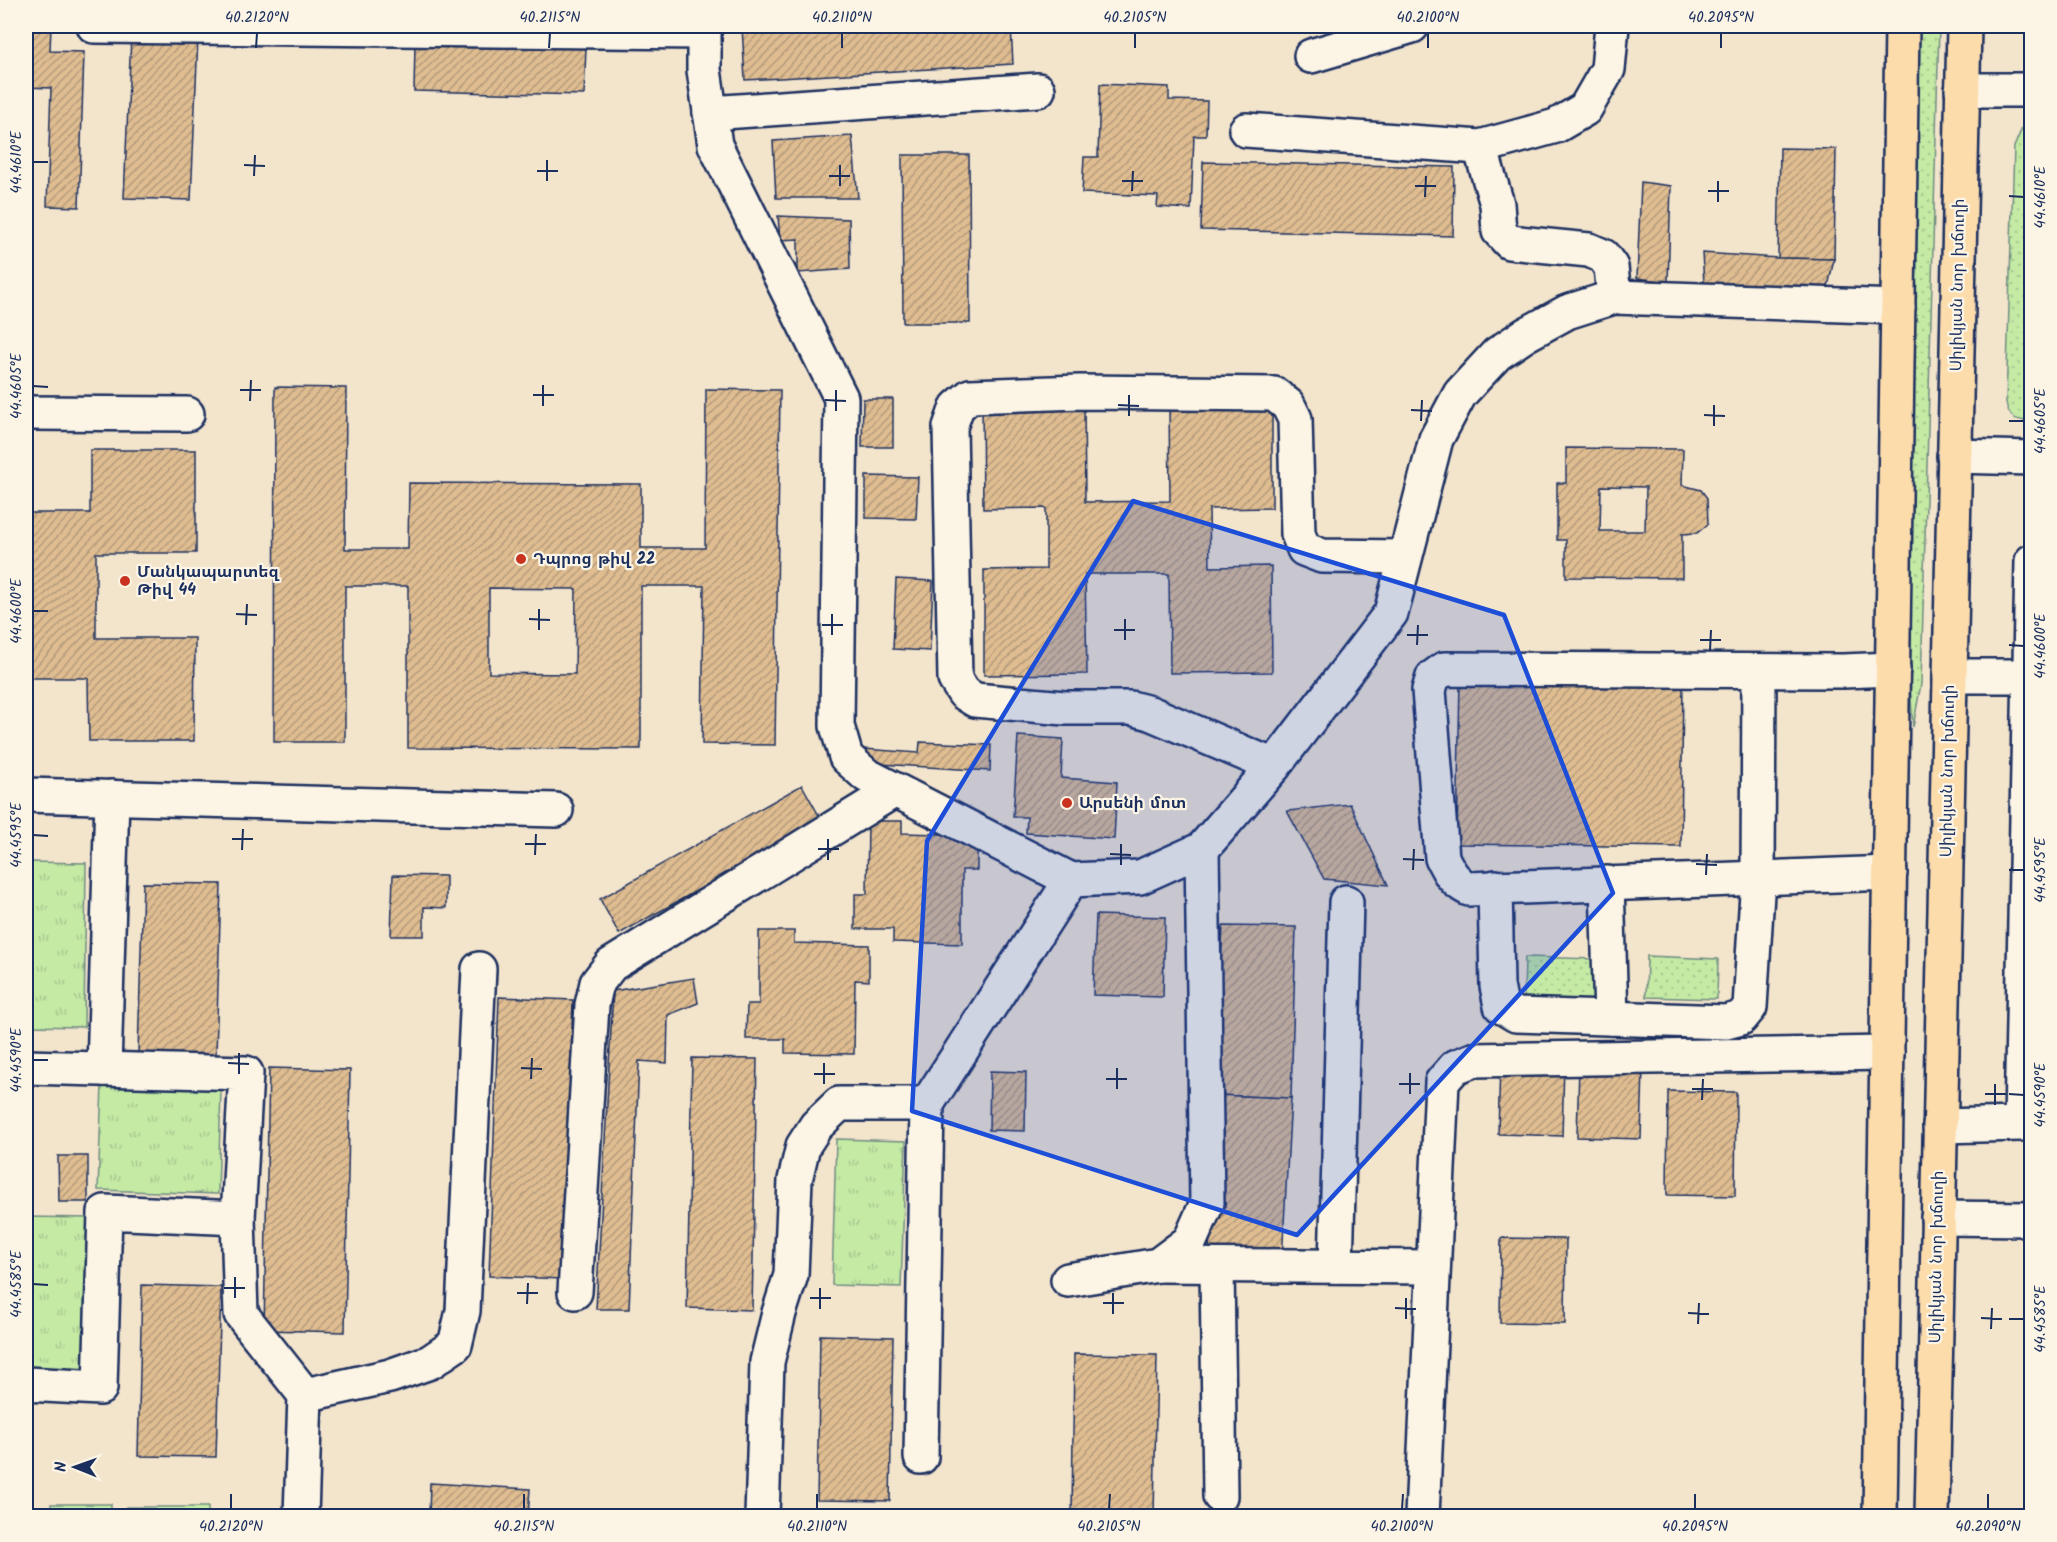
<svg xmlns="http://www.w3.org/2000/svg" width="2057" height="1542" viewBox="0 0 2057 1542" font-family="Kalam,'Noto Sans Armenian',sans-serif">
<style>
.grass{fill:url(#grass-dots);stroke:#708c81;stroke-width:1.5}
.park{fill:url(#park-tufts);stroke:#708c81;stroke-width:1.5}
.pitch{fill:#c4eaa4;stroke:#708c81;stroke-width:1.5}
.building{fill:url(#building-hatch);stroke:#1b2f5e;stroke-width:1.5;fill-rule:evenodd}
.lines{fill:none;stroke-linecap:round;stroke-linejoin:round}
.minor-casing{stroke:#1b2f5e;stroke-width:38}
.highway-casing{stroke:#1b2f5e;stroke-width:38}
.minor{stroke:#fcf5e5;stroke-width:33}
.highway{stroke:#fddcac;stroke-width:33}
.marked{fill:#1d4ed8;fill-opacity:0.2;stroke:#1d4ed8;stroke-width:4.5;stroke-linejoin:round}
.ticks{fill:none;stroke:#1b2f5e;stroke-width:2}
.poi-dot{fill:#c8321e;stroke:#fcf5e5;stroke-width:2}
.labels{text-anchor:middle;dominant-baseline:central;stroke-width:4.5;stroke-linejoin:round;paint-order:stroke}
.street-label{font-size:16px;fill:#1b2f5e;stroke:#fcf5e5}
.poi-label{font-size:16px;font-weight:bold;fill:#1b2f5e;stroke:#fcf5e5;text-anchor:start}
.neatline{fill:none;stroke:#1b2f5e;stroke-width:2}
.ticks-label{font-size:15px;text-anchor:middle;fill:#1b2f5e}
</style>
<defs>
<pattern id="grass-dots" width="8" height="8" patternUnits="userSpaceOnUse" patternTransform="scale(1.5)"><rect width="8" height="8" fill="#c4eaa4"/><path d="M2 2h.1M6 6h.1" fill="none" stroke="#a8c990" stroke-width="1.8" stroke-linecap="round"/></pattern>
<pattern id="park-tufts" width="24" height="20" patternUnits="userSpaceOnUse" patternTransform="scale(1.5)"><rect width="24" height="20" fill="#c4eaa4"/><path d="M3 7l-1-3M5 7V3M7 7l1-3M15 17l-1-3M17 17v-4M19 17l1-3" fill="none" stroke="#a8c990"/></pattern>
<pattern id="building-hatch" width="6" height="6" patternUnits="userSpaceOnUse" patternTransform="scale(1.5)"><rect width="6" height="6" fill="#dfbd91"/><path d="M-1 1l2-2M0 6l6-6M5 7l2-2" fill="none" stroke="#b49a7a"/></pattern>
</defs>
<rect width="100%" height="100%" fill="#f3e4cc"/>
<filter id="ink" filterUnits="userSpaceOnUse"><feTurbulence type="fractalNoise" baseFrequency=".0167" numOctaves="2"/><feDisplacementMap in="SourceGraphic" scale="12" xChannelSelector="R" yChannelSelector="G"/><feConvolveMatrix kernelMatrix="1 2 1 2 8 2 1 2 1" color-interpolation-filters="sRGB"/></filter>
<g filter="url(#ink)">
<!-- grass -->
<g class="grass">
<path d="M1917,26H1939L1921,684L1913,727L1910,684Z"/>
<path d="M2022,128L2032,131V417C2017,425 2008,416 2006,402L2014,147Z"/>
<path d="M1647,956L1718,959L1717,999L1646,997Z"/>
<path d="M1525,957L1596,959L1595,1000L1524,998Z"/>
<rect x="51" y="1504" width="60" height="12"/>
</g>
<!-- park -->
<g class="park">
<path d="M26,862L86,863L84,1027L26,1026Z"/>
<path d="M102,1085L221,1089L218,1194L98,1190Z"/>
<path d="M836,1139L906,1141L901,1287L832,1285Z"/>
<path d="M26,1217L89,1218L85,1369L26,1367Z"/>
</g>
<!-- pitch -->
<rect class="pitch" x="126" y="1507" width="82" height="9"/>
<!-- building -->
<g class="building">
<path d="M26,26H51L50,51L84,52L79,207L47,206L51,88L26,87Z"/>
<path d="M742,26H1011L1013,64L745,80Z"/>
<path d="M131,36L198,38L191,200L124,198Z"/>
<path d="M415,44L586,48L584,95L414,91Z"/>
<path d="M1100,84L1169,87V100L1207,101L1206,136H1194L1191,209L1157,207L1158,196L1082,193L1084,157H1098Z"/>
<path d="M852,136L858,198H776L773,141Z"/>
<path d="M1780,148L1836,149L1834,259L1778,258Z"/>
<path d="M902,155H969L970,323H903Z"/>
<path d="M1203,162L1454,167L1453,236L1201,230Z"/>
<path d="M1641,182L1671,186L1668,282L1637,278Z"/>
<path d="M778,216L849,219L850,269L798,273V239L780,240Z"/>
<path d="M1702,253L1778,258L1834,259L1828,287L1704,283Z"/>
<path d="M275,387L346,388L345,549H408L409,483L641,484V548H705L706,389L780,390L775,745L702,744L704,586H641V749L408,748V586H345V742H274ZM489,588L576,589L575,674L489,673Z"/>
<path d="M863,399H893V447H862Z"/>
<path d="M1084,402L1085,502L1170,501L1169,403H1272V508L1209,509L1210,567L1271,566L1272,672L1170,673L1169,574H1085L1087,674L984,675V570L1046,569V508L983,509L982,403Z"/>
<path d="M1566,448L1683,449L1682,485L1701,490L1707,498L1708,524L1697,533L1682,534V578L1566,577V540H1557V483H1566ZM1601,486L1646,487L1645,531H1600Z"/>
<path d="M26,450H30L29,513H90V450H196V553H96V638H195L194,741H89L88,678H30L31,740H26Z"/>
<path d="M866,476L918,477L916,519L866,518Z"/>
<path d="M896,579L933,581L930,651L893,649Z"/>
<path d="M1460,679L1683,682L1681,847L1457,844Z"/>
<path d="M1018,736L1063,739L1061,778L1117,782L1114,839L1026,833L1027,817H1013Z"/>
<path d="M920,742L991,745L990,771L864,763V749L919,753Z"/>
<path d="M802,785L822,821L619,934L600,899Z"/>
<path d="M1350,804L1388,885L1324,879L1287,811Z"/>
<path d="M868,821H902V833L977,835V870H962V944L893,942V929H855V894H867Z"/>
<path d="M393,875L446,876V908L424,907V936H391Z"/>
<path d="M143,883L221,884L216,1055L138,1053Z"/>
<path d="M1096,915L1165,917L1163,997L1093,995Z"/>
<path d="M1223,926L1296,927L1291,1098L1214,1095Z"/>
<path d="M759,931H794V943L869,945V981L855,980L854,1054L785,1053V1039H746L747,1004H759Z"/>
<path d="M694,978L698,1003L668,1015L667,1063L639,1061L629,1309H596L613,991Z"/>
<path d="M499,997L573,1000L563,1279L489,1276Z"/>
<path d="M692,1058L757,1059L752,1310L687,1308Z"/>
<path d="M1500,1063L1564,1065L1562,1136L1498,1134Z"/>
<path d="M1579,1066L1643,1067L1641,1139L1577,1137Z"/>
<path d="M269,1068L350,1070L345,1332L264,1330Z"/>
<path d="M990,1071L1026,1072L1025,1131L989,1130Z"/>
<path d="M1668,1091L1736,1092L1735,1196L1667,1195Z"/>
<path d="M1214,1095L1291,1098L1282,1260L1209,1259Z"/>
<path d="M58,1156H88V1202H59Z"/>
<path d="M1501,1238L1566,1239L1565,1324L1500,1323Z"/>
<path d="M142,1285L221,1287L216,1457L138,1456Z"/>
<path d="M820,1335L893,1337L890,1501L817,1500Z"/>
<path d="M1074,1354L1157,1355L1154,1516H1072Z"/>
<path d="M430,1483L530,1489L528,1516H429Z"/>
</g>
<g class="lines">
<!-- minor casing -->
<g class="minor-casing">
<g id="minor">
<path d="M94,26L703,32"/>
<path d="M704,26V70L715,145L841,398L837,726L846,757L866,775L1071,880L1140,877L1202,849L1274,766L1391,613L1436,439L1460,394L1497,354L1525,335L1567,312L1614,297L1898,307"/>
<path d="M1311,56L1412,26"/>
<path d="M1962,90H2032"/>
<path d="M710,113L1038,90"/>
<path d="M1246,130L1480,147L1556,126L1585,109L1608,69L1612,26"/>
<path d="M1480,147L1497,204L1499,231L1509,242L1589,250L1603,256L1611,267L1614,297"/>
<path d="M26,413L187,414"/>
<path d="M1954,456L2032,458"/>
<path d="M1950,676H2029"/>
<path d="M1274,766L1150,713L1131,708H1065L975,700L964,693L955,679L950,427L957,407L970,396L1080,392L1274,394L1288,405L1295,419L1298,534L1304,549L1322,556L1405,557"/>
<path d="M26,795L556,810"/>
<path d="M1890,873L1469,889C1454,882 1449,872 1442,858L1429,690L1433,677L1444,669L1843,671L1893,669"/>
<path d="M1607,883L1611,1018"/>
<path d="M1495,887L1497,986L1501,1006L1516,1015L1726,1022L1741,1018L1750,1007L1758,877L1759,671"/>
<path d="M26,1067L246,1073L238,1218L241,1314L305,1395L301,1516"/>
<path d="M104,1069L112,797"/>
<path d="M1940,1126L2021,1124L2032,561"/>
<path d="M1938,1218L2032,1219"/>
<path d="M1158,1265L1433,1267"/>
<path d="M1217,1266L1220,1496"/>
<path d="M1336,1266L1346,902"/>
<path d="M1068,1280L1158,1265L1190,1241L1207,1203L1202,849"/>
<path d="M575,1292L592,1005L597,983L611,965L895,790"/>
<path d="M26,1384L100,1388L105,1212L238,1218"/>
<path d="M305,1395L390,1376L430,1362L455,1345L463,1311L479,969"/>
<path d="M921,1457L927,1104L1071,880"/>
<path d="M762,1516L767,1362L779,1313L791,1275L795,1180L803,1146L816,1126L839,1104H927"/>
<path d="M1422,1516L1442,1082L1455,1067L1473,1060L1887,1053"/>
</g>
</g>
<!-- highway casing -->
<g class="highway-casing">
<g id="highway">
<path d="M1880,1516L1902,26"/>
<path d="M1932,1516L1964,26"/>
</g>
</g>
<!-- minor -->
<use href="#minor" class="minor"/>
<!-- highway -->
<use href="#highway" class="highway"/>
</g>
</g>
<!-- marked area -->
<path class="marked" d="M1133,501L1504,615L1613,893L1297,1235L912,1111L927,841Z"/>
<!-- ticks -->
<path class="ticks" d="M256,48L257,33M549,48L550,33M842,48V33M1135,48V33M1428,48V33M1721,48V33M33,162H48M244,165L265,166M537,171H558M254,176L255,155M829,176H850M547,181V160M1122,181H1143M840,186V165M1415,186H1436M1132,191L1133,171M1708,191H1729M2009,196L2024,197M1425,197L1426,176M1718,202V181M33,386L48,387M240,390H261M533,395H554M825,400L846,401M250,401L251,380M1118,405L1139,406M543,406V385M1411,410L1432,411M836,411V390M1704,415L1725,416M1129,416V395M1421,421L1422,400M2009,421H2024M1714,426V405M33,611H48M236,614L257,615M529,619L550,620M246,625L247,604M822,625H843M539,630V609M1114,630H1135M832,635V614M1407,635H1428M1125,640V619M1700,640H1721M1417,645L1418,625M2009,645L2024,646M1710,651L1711,630M33,835L48,836M232,839H253M525,844H546M818,849H839M242,850L243,829M1110,854L1131,855M535,855L536,834M1403,859L1424,860M828,860V839M1696,864L1717,865M1121,865V844M1413,870L1414,849M2009,870H2024M1706,875L1707,854M33,1060H48M228,1063L249,1064M521,1068L542,1069M239,1074V1053M814,1074H835M531,1079L532,1058M1106,1079H1127M824,1084V1063M1399,1084H1420M1117,1089V1068M1692,1089H1713M1410,1094V1073M1985,1094H2006M2009,1094L2024,1095M1702,1100L1703,1079M1995,1105V1084M33,1284L48,1285M224,1288H245M517,1293H538M235,1298V1277M810,1298H831M1103,1303H1124M527,1304L528,1283M1395,1308L1416,1309M820,1309V1288M1688,1313L1709,1314M1113,1314V1293M1981,1318L2002,1319M1406,1319V1298M2009,1319H2024M1698,1324L1699,1303M1991,1329L1992,1308M231,1509V1494M524,1509V1494M817,1509V1494M1109,1509L1110,1494M1402,1509L1403,1494M1695,1509V1494M1988,1509V1494"/>
<!-- markers -->
<g class="poi-dot">
<circle cx="521" cy="559" r="6"/>
<circle cx="125" cy="581" r="6"/>
<circle cx="1067" cy="803" r="6"/>
</g>
<g class="labels">
<!-- street labels -->
<g class="street-label">
<text transform="translate(1958 285) rotate(-89)">Սիլիկյան նոր խճուղի</text>
<text transform="translate(1948 771) rotate(-89)">Սիլիկյան նոր խճուղի</text>
<text transform="translate(1937 1257) rotate(-89)">Սիլիկյան նոր խճուղի</text>
</g>
<!-- poi labels -->
<g class="poi-label">
<text x="533" y="559">Դպրոց թիվ 22</text>
<text x="137" y="572">Մանկապարտեզ<tspan x="137" dy="18">Թիվ 44</tspan></text>
<text x="1079" y="803">Արսենի մոտ</text>
</g>
</g>
<!-- margin -->
<rect width="2057" height="1542" fill="none" stroke="#fcf5e5" stroke-width="66"/>
<!-- north arrow -->
<g transform="translate(75 1467) rotate(271)" stroke="#fcf5e5" stroke-width="4.5" paint-order="stroke">
<path d="M0-4.5L10 22L0 15L-10 22Z" fill="#1b2f5e"/>
<text y="-9" font-size="16" font-weight="bold" text-anchor="middle" fill="#1b2f5e">N</text>
</g>
<rect x="33" y="33" width="1991" height="1476" class="neatline"/>
<g class="ticks-label">
<text x="257" y="22">40.2120°N</text>
<text x="550" y="22">40.2115°N</text>
<text x="842" y="22">40.2110°N</text>
<text x="1135" y="22">40.2105°N</text>
<text x="1428" y="22">40.2100°N</text>
<text x="1721" y="22">40.2095°N</text>
<text transform="translate(16 162) rotate(-90)" y="5">44.4610°E</text>
<text transform="translate(2040 197) rotate(-90)" y="5">44.4610°E</text>
<text transform="translate(16 386) rotate(-90)" y="5">44.4605°E</text>
<text transform="translate(2040 421) rotate(-90)" y="5">44.4605°E</text>
<text transform="translate(16 611) rotate(-90)" y="5">44.4600°E</text>
<text transform="translate(2040 646) rotate(-90)" y="5">44.4600°E</text>
<text transform="translate(16 835) rotate(-90)" y="5">44.4595°E</text>
<text transform="translate(2040 870) rotate(-90)" y="5">44.4595°E</text>
<text transform="translate(16 1060) rotate(-90)" y="5">44.4590°E</text>
<text transform="translate(2040 1095) rotate(-90)" y="5">44.4590°E</text>
<text transform="translate(16 1284) rotate(-90)" y="5">44.4585°E</text>
<text transform="translate(2040 1319) rotate(-90)" y="5">44.4585°E</text>
<text x="231" y="1531">40.2120°N</text>
<text x="524" y="1531">40.2115°N</text>
<text x="817" y="1531">40.2110°N</text>
<text x="1109" y="1531">40.2105°N</text>
<text x="1402" y="1531">40.2100°N</text>
<text x="1695" y="1531">40.2095°N</text>
<text x="1988" y="1531">40.2090°N</text>
</g>
</svg>
